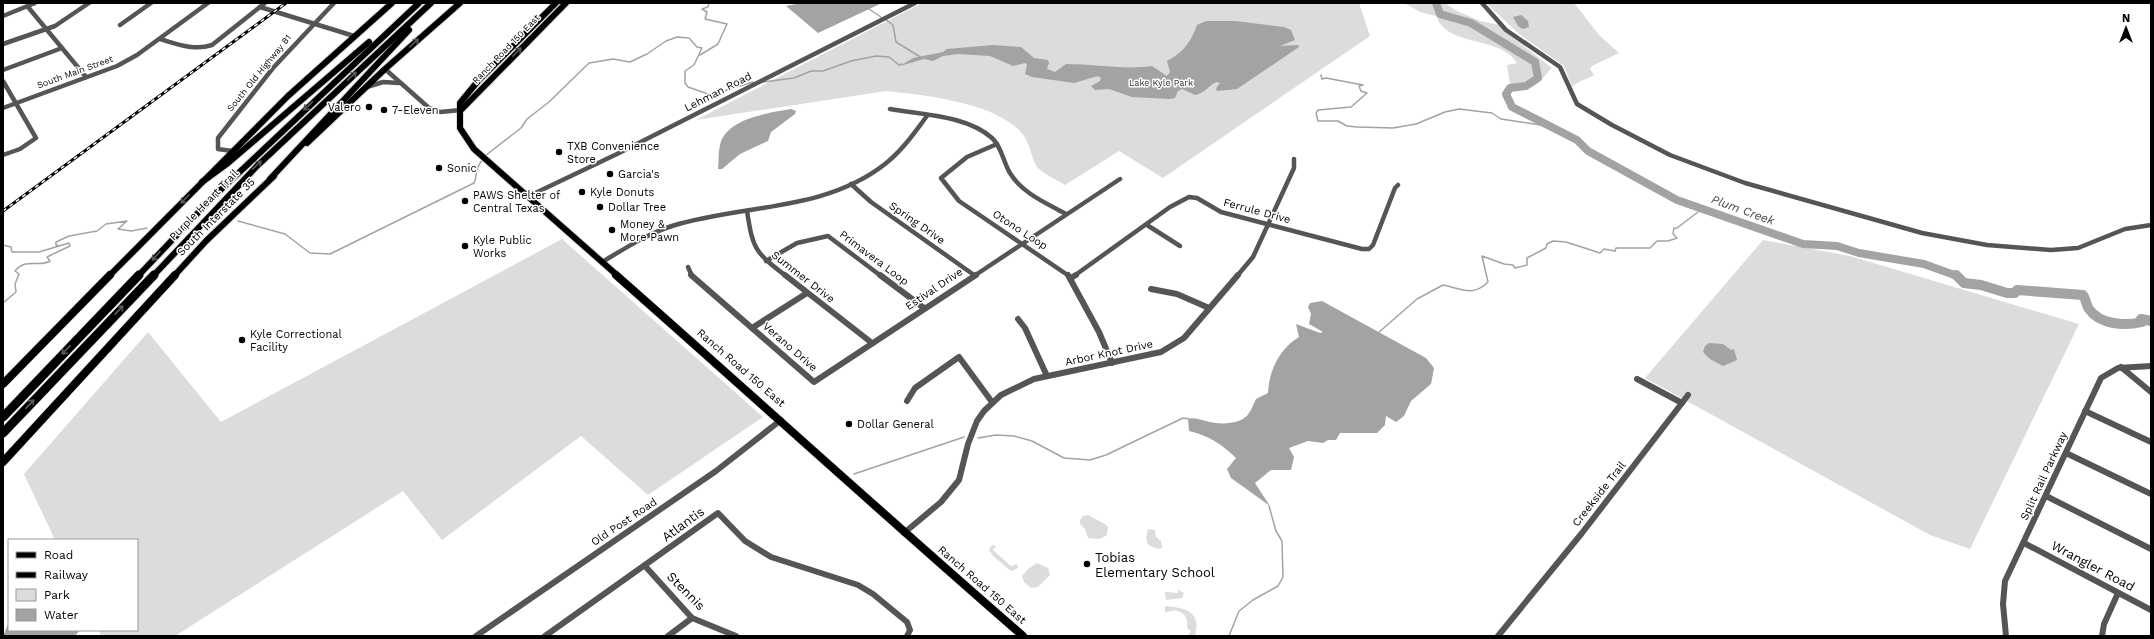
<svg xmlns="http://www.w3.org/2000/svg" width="2154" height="639" viewBox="0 0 2154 639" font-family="'Work Sans',sans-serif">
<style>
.green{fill:#dcdcdc}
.water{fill:#a3a3a3}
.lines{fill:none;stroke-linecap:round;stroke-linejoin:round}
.stream{stroke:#a3a3a3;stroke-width:1.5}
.river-far1{stroke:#a3a3a3;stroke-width:8}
.river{stroke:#a3a3a3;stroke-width:10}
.major-far1-casing{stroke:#dbdbdb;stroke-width:8}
.major-casing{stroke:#dbdbdb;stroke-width:9}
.highway-far1-casing{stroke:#dbdbdb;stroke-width:8}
.highway-casing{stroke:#dbdbdb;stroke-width:10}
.minor-far1{stroke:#555;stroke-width:4.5}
.minor{stroke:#555;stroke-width:6}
.major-far1{stroke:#000;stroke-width:6}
.major{stroke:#000;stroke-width:8}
.highway-far1{stroke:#000;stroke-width:6}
.highway{stroke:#000;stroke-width:9}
.rail-casing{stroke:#000;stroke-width:3}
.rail{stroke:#fff;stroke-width:1.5;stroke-dasharray:4;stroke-linecap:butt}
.oneway{stroke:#595959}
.poi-dot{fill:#000;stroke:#fff;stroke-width:1.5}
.labels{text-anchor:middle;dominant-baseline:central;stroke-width:3;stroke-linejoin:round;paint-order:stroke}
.far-street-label{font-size:9px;fill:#000;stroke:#fff}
.far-park-label{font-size:9px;fill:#333;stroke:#fff}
.street-label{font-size:11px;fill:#000;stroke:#fff}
.poi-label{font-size:11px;fill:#000;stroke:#fff;text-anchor:start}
.water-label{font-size:12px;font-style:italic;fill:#444;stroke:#fff}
.near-street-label{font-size:13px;fill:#000;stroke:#fff}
.near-poi-label{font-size:13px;fill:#000;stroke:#fff;text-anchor:start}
</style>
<rect width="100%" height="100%" fill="#fff"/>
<!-- green -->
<g class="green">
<path d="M922,3H1359L1370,36L1163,178L1119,151L1065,185C1057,180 1046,175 1039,169C1031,161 1031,142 1020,131C992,102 924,95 886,91L696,120Z"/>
<path d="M1379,3H1445L1455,10L1480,21L1500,25L1512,37L1552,68C1536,85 1534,93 1510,84L1507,65L1517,63C1500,35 1448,48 1436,16L1420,12L1406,4Z"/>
<path d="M1486,3H1574L1599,35L1619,53L1592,66L1590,69L1594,75C1586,80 1579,80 1572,87L1564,66L1519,34Z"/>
<path d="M562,239L763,417L648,495L581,436L442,540L403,491L175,636H101L99,630H137V540H55L24,474L148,332L221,422Z"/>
<path d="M1763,240L1850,256L2079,324L1970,549L1930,535L1645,378Z"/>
<path d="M1088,515L1105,524L1108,527L1107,535L1100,539L1088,538L1085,529L1080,524V520L1083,516Z"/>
<path d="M1148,529L1155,530L1156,537L1161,541L1162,548L1158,549L1148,545L1146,538Z"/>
<path d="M992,545L996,546L993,550L1011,566L1017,564L1018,568L1011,571L994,557L989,550Z"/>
<path d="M1037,563L1048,568L1050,575L1038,587L1031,588L1024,582L1022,576L1028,569Z"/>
<path d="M1178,590L1184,593L1182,598L1166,600L1165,592L1178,593Z"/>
<path d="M1165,606C1185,608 1202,611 1195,636H1188L1191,631L1187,628C1190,614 1177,606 1165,613Z"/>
</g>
<!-- water -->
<g class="water">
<path d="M801,3H882L818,33L786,6Z"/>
<path d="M1521,15L1528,21L1529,27L1523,29L1518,26L1513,17Z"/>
<path d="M1206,21H1235L1284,27L1291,30L1295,40L1280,46L1298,45L1299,47L1237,89L1217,91L1216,88L1220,83L1217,82C1208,85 1206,93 1195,95L1182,89L1178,91L1175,98L1170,99L1132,97L1109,89L1095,90L1091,86L1100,81L1101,78L1098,76L1074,83L1032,77L1025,74L1027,65L1025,63L1013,66L990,56L958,54L943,56L933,61L924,59L900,66L913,58L943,52L947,49L993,45L1021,47L1034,58L1048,60L1049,63L1047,69L1055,72L1066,64C1095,64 1123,70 1152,66L1167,76L1170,72L1167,61C1183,52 1190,44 1197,25Z"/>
<path d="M791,109L796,111L795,114L771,132L768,141L740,154L722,169H718C719,161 718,153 720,145C726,118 769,113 791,109Z"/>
<path d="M1322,301L1426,358L1434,368L1431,384L1411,401L1404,416L1396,422L1386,416L1385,425L1377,433H1340L1336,440H1328L1323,443L1308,441L1289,448L1294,457L1291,470H1271L1255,483L1270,506L1231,478L1227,469L1236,458C1222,444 1207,435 1189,431L1188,419C1194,417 1200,420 1206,421C1219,425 1242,425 1249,413C1252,409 1254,403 1256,399L1268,393C1269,371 1279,349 1299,337L1296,324L1320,333L1323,332L1309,324L1311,314L1308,307L1310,303Z"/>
<path d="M1709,343L1723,344L1731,350L1734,349L1737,360L1723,366L1710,359L1703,352L1705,346Z"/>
<path d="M9,622V630H80L75,636H3Z"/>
</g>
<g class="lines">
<!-- stream -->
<g class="stream">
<path d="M869,9L881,17"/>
<path d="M885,19L893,25L896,42L922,58"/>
<path d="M700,55L718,44L727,24L705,19L707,12L702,9L708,7L709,3"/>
<path d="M1321,75L1322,79L1326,78L1363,85L1359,86L1361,91L1367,93L1351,107L1318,110L1316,113L1318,121H1338L1347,126L1357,127L1393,128L1416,124L1445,112L1459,109L1492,113L1501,119L1548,126"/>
<path d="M763,82L794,78L811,71H823L851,61L876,56L889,57L899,65L902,64"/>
<path d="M485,156L521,128L527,119L549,102L589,63L613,59L630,62L647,54L666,41L677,37L689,38L697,47L702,48L694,65L685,71V83L688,87L711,95L753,82"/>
<path d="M238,221L285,234L310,253L330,254L474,183C478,176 473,171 483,159"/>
<path d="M3,245L11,247L12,252H39L59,246L56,245V242L69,236L97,231L106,224L127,221L118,229L131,231L147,228"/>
<path d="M3,303L16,292L15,284L19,274L15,271C27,257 39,268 50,261L47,257L70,246L69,243L59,246"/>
<path d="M1378,333L1417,299L1443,285C1462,289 1473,297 1488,282L1482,256L1504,264L1513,265L1515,268L1527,265V258L1546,248L1547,244L1553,241L1566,242L1600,253L1604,249L1615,251L1616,248H1650L1657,241H1668L1677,238L1673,234L1674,228H1677L1702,209"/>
<path d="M978,438L996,435L1014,436L1032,441L1064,458L1090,460L1106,455L1183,418L1189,419"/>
<path d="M854,474L964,437"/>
<path d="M1229,636L1239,611L1253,600L1278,586L1283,577L1282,541L1276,531L1269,506"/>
</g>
<!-- river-far1 -->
<path class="river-far1" d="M1436,3L1440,14L1471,23L1535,62L1538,78L1526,86L1510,88L1506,94L1512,107L1577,140L1588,151L1677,200L1803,244L1837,246L1859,253L1924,264L1957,276"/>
<!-- river -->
<path class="river" d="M1956,275L1964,283L1981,285L2007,293H2015L2017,290L2083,295C2086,299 2086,305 2089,309C2100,325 2125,326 2142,322L2141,319L2151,321"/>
<!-- major-far1 casing -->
<g class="major-far1-casing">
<g id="major-far1">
<path d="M556,3L478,81L460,103V128L474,149L618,276"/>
<path d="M461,110L566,3"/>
<path d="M307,143L385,69L460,3"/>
<path d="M109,276L288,96L392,3"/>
<path d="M174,276L206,241L274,176"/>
</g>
</g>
<!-- major casing -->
<g class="major-casing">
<g id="major">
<path d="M616,275C752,395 886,517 1023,636"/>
<path d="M3,384L110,275"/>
<path d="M3,462L175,275"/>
</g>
</g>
<!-- highway-far1 casing -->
<g class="highway-far1-casing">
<g id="highway-far1">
<path d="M270,179L409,30"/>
<path d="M202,182L228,163L369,42"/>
<path d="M138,276L213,197L419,3"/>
<path d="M153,276L257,166L431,3"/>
</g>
</g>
<!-- highway casing -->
<g class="highway-casing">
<g id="highway">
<path d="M3,417L139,275"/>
<path d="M3,433L154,275"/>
</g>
</g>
<!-- minor-far1 -->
<g class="minor-far1">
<path d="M1482,3L1506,30L1560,67L1577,104L1612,125L1670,155L1745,183L1922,233L1987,245L2051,250L2078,248L2125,229L2151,225"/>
<path d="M28,7L86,77"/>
<path d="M260,7L354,36"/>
<path d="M3,16L35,3"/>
<path d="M120,25L151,3"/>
<path d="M160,39C177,44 194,51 212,45L265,3"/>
<path d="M3,44L55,26L89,3"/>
<path d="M385,69L429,108L440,112L461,110"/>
<path d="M3,70L62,48"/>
<path d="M3,81L36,138L20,149L3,155"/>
<path d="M367,87L383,82L399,83"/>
<path d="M3,108L117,66L137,55L208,3"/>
<path d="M890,109C922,115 966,115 992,138C1002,147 1003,162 1010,173C1022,193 1046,203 1066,214"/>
<path d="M997,144L967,157L941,178L959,201L1069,276"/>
<path d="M232,151L218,149V138L273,68L334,3"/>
<path d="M851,184L871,202L974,275"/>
<path d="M529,196L617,154L915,3"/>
<path d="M747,211C753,250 755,252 786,276"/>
<path d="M1147,225L1180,246"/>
<path d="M766,261L797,243L828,236L881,276"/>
<path d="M602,262C624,249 647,234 672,226C743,204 824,212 885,164C902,151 914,133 927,116"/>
<path d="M688,267L692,276"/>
<path d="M974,276L1120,179"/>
<path d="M1074,276L1170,207L1189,197L1197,198L1221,212L1362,249H1369L1373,245L1395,188L1398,185"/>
<path d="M1237,276L1253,257L1294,168V159"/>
</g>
<!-- minor -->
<g class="minor">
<path d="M691,275L814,382L976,275"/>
<path d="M785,275L872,343"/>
<path d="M880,275L924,308"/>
<path d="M1068,275L1099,332L1112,363"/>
<path d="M1071,278L1076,275"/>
<path d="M1151,289L1177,294L1209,308"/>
<path d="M1018,319L1025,328L1047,376"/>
<path d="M752,328L807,293"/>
<path d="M2121,367L2151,392"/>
<path d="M907,401L915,388L959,357L992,402"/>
<path d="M1682,403L1688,395"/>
<path d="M2085,411L2151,442"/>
<path d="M2066,453L2151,494"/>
<path d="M2046,496L2151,549"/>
<path d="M904,533L941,502L959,480L968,444L977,421L984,411L1001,395L1034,379L1161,352L1184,338L1238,275"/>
<path d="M2024,543L2151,610"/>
<path d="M645,566L692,618L736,636"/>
<path d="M476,636L716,471L781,420"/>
<path d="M545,636L718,513L745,541L771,557L858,585L873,594L907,622L910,630L907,636"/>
<path d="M668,636L692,618"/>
<path d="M1498,636L1582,533L1682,403L1637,379"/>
<path d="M2006,636L2003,604L2005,581L2101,378L2118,368L2151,366"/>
<path d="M2102,636L2104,624L2118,593"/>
</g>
<!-- major-far1 -->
<use href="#major-far1" class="major-far1"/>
<!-- major -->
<use href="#major" class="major"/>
<!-- highway-far1 -->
<use href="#highway-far1" class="highway-far1"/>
<!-- highway -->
<use href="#highway" class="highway"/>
<!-- rail casing -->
<g class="rail-casing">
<path id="rail" d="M3,211L286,3"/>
</g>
<!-- rail -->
<use href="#rail" class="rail"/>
</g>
<!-- one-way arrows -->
<defs><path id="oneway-shaft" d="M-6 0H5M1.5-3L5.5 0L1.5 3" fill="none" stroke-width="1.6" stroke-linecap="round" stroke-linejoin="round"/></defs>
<g class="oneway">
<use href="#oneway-shaft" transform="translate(414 43) rotate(-42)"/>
<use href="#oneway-shaft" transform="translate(517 52) rotate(-45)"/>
<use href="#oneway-shaft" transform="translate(352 76) rotate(-43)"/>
<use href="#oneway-shaft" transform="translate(308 106) rotate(137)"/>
<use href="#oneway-shaft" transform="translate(257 165) rotate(-44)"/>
<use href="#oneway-shaft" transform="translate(185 199) rotate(134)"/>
<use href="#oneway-shaft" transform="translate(156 256) rotate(133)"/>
<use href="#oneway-shaft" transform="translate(119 310) rotate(-47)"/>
<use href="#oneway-shaft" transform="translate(66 350) rotate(134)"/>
<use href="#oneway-shaft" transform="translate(30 404) rotate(-47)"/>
</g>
<!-- markers -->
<g class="poi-dot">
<circle cx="369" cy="107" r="4"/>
<circle cx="384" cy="110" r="4"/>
<circle cx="559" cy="152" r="4"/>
<circle cx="439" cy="168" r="4"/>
<circle cx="610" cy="174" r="4"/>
<circle cx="582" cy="192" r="4"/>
<circle cx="465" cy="201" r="4"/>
<circle cx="600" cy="207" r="4"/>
<circle cx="612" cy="230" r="4"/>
<circle cx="465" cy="246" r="4"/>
<circle cx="242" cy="340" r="4"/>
<circle cx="849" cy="424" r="4"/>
<circle cx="1087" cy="564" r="4"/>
</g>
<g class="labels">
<!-- far-street labels -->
<g class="far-street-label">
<text transform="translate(506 49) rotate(-46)">Ranch Road 150 East</text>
<text transform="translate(75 72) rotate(-20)">South Main Street</text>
<text transform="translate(259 73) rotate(-51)">South Old Highway 81</text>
</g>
<!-- far-park labels -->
<g class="far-park-label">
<text x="1161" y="83">Lake Kyle Park</text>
</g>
<!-- street labels -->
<g class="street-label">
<text transform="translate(718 92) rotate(-27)">Lehman Road</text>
<text transform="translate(204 205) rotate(-46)">Purple Heart Trail</text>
<text transform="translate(1257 211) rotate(15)">Ferrule Drive</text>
<text transform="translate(216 217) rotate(-45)">South Interstate 35</text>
<text transform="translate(917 223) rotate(35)">Spring Drive</text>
<text transform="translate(1020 230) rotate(33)">Otono Loop</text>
<text transform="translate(874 258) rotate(37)">Primavera Loop</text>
<text transform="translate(803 277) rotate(38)">Summer Drive</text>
<text transform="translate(934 289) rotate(-34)">Estival Drive</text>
<text transform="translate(790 347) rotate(41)">Verano Drive</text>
<text transform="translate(1109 353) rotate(-12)">Arbor Knot Drive</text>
<text transform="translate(741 368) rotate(41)">Ranch Road 150 East</text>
<text transform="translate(2044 476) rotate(-65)">Split Rail Parkway</text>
<text transform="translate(1599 494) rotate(-52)">Creekside Trail</text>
<text transform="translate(624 522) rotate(-34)">Old Post Road</text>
<text transform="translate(982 585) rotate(41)">Ranch Road 150 East</text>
</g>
<!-- poi labels -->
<g class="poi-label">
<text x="361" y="107" text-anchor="end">Valero</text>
<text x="392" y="110">7-Eleven</text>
<text x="567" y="146">TXB Convenience<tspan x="567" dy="13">Store</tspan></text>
<text x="447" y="168">Sonic</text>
<text x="618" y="174">Garcia's</text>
<text x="590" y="192">Kyle Donuts</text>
<text x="473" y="195">PAWS Shelter of<tspan x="473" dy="13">Central Texas</tspan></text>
<text x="608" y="207">Dollar Tree</text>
<text x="620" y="224">Money &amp;<tspan x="620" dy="13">More Pawn</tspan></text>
<text x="473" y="240">Kyle Public<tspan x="473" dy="13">Works</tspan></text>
<text x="250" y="334">Kyle Correctional<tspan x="250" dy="13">Facility</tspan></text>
<text x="857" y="424">Dollar General</text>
</g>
<!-- water labels -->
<g class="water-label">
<text transform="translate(1743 210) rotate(20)">Plum Creek</text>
</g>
<!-- near-street labels -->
<g class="near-street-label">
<text transform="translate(683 524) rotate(-36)">Atlantis</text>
<text transform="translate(2093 566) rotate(28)">Wrangler Road</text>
<text transform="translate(686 591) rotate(45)">Stennis</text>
</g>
<!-- near-poi labels -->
<g class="near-poi-label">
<text x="1095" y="557">Tobias<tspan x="1095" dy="15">Elementary School</tspan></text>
</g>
</g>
<!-- border -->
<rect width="2154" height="639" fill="none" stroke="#000000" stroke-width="8"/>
<!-- legend -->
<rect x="8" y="539" width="130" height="92" fill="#ffffff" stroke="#999999"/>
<rect x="16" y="552" width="20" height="6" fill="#000000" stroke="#999999"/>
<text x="44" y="559" font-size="12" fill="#000000">Road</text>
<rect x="16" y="572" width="20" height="6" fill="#000000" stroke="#999999"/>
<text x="44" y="579" font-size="12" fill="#000000">Railway</text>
<rect x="16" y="589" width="20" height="12" fill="#dcdcdc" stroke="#999999"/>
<text x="44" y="599" font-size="12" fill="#000000">Park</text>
<rect x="16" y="609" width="20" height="12" fill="#a3a3a3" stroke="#999999"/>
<text x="44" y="619" font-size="12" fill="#000000">Water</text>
<!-- north arrow -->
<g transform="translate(2126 28)" stroke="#ffffff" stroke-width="3" paint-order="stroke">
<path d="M0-3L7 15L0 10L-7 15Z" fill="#000000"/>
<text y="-6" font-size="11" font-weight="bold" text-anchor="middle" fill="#000000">N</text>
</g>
</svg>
